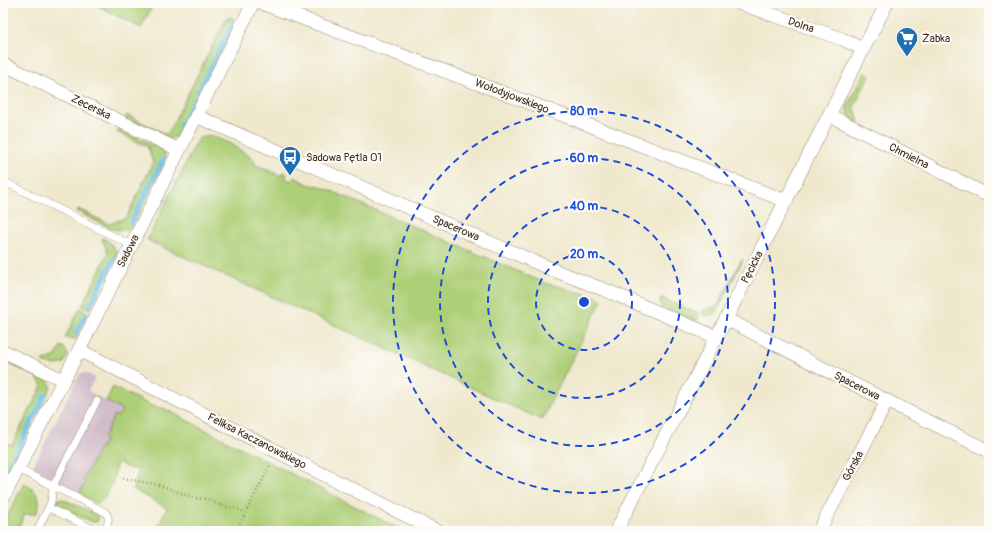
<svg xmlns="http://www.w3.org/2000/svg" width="992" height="534" viewBox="0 0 992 534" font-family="Pangolin,sans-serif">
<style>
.industrial{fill:#d1bdca}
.green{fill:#adcf77;stroke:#747c4a}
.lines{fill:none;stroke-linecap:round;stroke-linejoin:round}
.stream{stroke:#68bee5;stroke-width:5}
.lane-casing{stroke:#958976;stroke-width:8}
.street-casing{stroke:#958976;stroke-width:14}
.path{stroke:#958976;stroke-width:2.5;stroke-dasharray:1 3;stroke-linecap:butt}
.lane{stroke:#fff;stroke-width:7}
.street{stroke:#fff;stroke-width:13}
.ring{fill:none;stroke:#1d4ed8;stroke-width:2;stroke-dasharray:7 5}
.labels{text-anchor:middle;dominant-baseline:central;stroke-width:4;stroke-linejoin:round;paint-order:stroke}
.street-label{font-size:11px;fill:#3b2a1e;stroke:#fdfcf7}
.poi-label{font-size:11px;fill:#3b2a1e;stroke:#fdfcf7;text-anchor:start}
.centre{fill:#1d4ed8;stroke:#fdfcf7;stroke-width:2}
.ring-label{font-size:12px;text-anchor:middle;font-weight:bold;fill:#1d4ed8;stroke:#fdfcf7;stroke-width:4;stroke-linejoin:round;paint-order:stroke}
</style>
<rect width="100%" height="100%" fill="#fdfcf7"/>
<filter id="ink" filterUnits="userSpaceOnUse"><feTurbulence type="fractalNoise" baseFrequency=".025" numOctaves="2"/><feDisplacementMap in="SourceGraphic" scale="8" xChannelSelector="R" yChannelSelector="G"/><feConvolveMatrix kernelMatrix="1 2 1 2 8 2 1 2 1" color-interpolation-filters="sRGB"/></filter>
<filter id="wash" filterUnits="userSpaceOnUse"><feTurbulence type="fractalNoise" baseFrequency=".012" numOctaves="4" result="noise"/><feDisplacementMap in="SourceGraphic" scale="16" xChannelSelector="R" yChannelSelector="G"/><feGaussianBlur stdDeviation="0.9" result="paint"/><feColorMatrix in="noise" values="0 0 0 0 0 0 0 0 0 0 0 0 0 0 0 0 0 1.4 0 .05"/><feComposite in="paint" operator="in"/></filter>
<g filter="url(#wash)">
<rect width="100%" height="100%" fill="#efe8cd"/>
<!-- industrial -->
<path class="industrial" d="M80,373H86L95,378L88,391L122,410L118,417L115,415L103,438L105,440L101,448H100L83,480L86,482L80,493L32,468Z"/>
<!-- green -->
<g class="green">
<path d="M92,3H154L141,28Z"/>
<path d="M227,17C233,17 235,19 235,25L178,136L168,139L125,119L127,115L167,135Z"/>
<path d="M865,73L870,75L854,106L859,121L857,124C851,120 848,115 847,107Z"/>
<path d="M119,128L162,149C164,153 166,157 166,161L132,227C128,229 122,231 117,230C107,228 87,216 77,211L78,209L109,224L126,218L153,163L148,147L117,132Z"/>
<path d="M209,135L231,144L255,160L254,164L281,176L283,172L287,174L285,178L292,181L294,177L310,185L320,186L359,203L545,283L594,296L602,300L542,420L147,240L198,139Z"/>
<path d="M102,238C111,242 115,247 118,256L90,309L82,306L108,253Z"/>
<path d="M742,259L743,260L716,313L705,316L702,314L703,311L718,305Z"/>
<path d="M661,298L698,313L699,316L697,321L662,307L660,301Z"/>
<path d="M80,308L89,313L76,339L65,338Z"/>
<path d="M61,346L64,348L68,355L64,363C57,366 50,365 42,362L56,356Z"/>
<path d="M3,360L45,379L50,383L51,387L3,483V441L12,445L42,386L36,376L3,361Z"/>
<path d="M113,387L154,407L163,408L403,531H156L167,508L134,490C133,483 139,477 138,469C128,469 126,467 118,462C114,468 115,475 113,482C110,488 103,505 96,503C90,502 85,496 80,493L85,482L83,480L100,447L101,448L105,440L103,438L115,415L118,417L122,410L106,401Z"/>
<path d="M24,483C38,493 43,497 36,514H25L17,531H3V525Z"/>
<path d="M58,499H62L96,514L98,515V520L97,522H93L58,506L57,503Z"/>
</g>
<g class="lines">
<!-- stream -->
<g class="stream">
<path d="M198,92L233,24"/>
<path d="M181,125L195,99"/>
<path d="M131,223L163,160"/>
<path d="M90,306L114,259"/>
<path d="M76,333L85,316"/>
<path d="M3,479L45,395"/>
</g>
</g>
</g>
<g filter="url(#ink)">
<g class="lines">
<!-- lane casing -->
<g class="lane-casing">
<g id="lane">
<path d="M3,181L131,245"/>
<path d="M97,401L53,486L105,512C111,518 108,527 101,531"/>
<path d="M18,469L53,486L51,502L37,531"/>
<path d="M49,508L97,531"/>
</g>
</g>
<!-- street casing -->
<g class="street-casing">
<g id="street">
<path d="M261,3L568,117L786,201"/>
<path d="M739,3L842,39L863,49"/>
<path d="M3,64L179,150"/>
<path d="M829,115L989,196"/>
<path d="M196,116L556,271L610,292L716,337"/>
<path d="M726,319L887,401L989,451"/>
<path d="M79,350L278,452L437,531"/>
<path d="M3,351L63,380"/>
<path d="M3,498L79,350L253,3"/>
<path d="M616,531L726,319L829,115L887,3"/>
<path d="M819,531L887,401"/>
</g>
</g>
<!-- path -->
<g class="path">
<path d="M123,478L159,485L194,498L208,499L220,505L238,509L245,513"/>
<path d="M236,531L271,464"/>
</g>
<!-- lane -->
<use href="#lane" class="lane"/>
<!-- street -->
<use href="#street" class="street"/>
</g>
</g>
<!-- distance rings -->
<g class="ring">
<circle cx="584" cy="302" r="48"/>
<circle cx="584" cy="302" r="96"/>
<circle cx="584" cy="302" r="144"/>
<circle cx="584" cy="302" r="191"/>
</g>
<!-- icons -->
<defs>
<g id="supermarket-pin" transform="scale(1.15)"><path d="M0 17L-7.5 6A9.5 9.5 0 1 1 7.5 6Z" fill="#1f6fb2" stroke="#fdfcf7"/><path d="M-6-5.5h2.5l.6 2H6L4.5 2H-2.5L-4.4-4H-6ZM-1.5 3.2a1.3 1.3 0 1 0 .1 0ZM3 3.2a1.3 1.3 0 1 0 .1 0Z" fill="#fff"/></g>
<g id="bus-pin" transform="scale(1.15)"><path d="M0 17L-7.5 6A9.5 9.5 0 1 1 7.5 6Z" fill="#1f6fb2" stroke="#fdfcf7"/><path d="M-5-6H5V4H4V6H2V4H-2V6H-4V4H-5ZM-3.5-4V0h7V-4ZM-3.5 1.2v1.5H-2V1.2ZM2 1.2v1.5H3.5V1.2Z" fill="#fff"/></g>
</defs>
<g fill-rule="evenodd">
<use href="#supermarket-pin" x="907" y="38"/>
<use href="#bus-pin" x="290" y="157"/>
</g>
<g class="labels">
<!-- street labels -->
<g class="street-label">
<text transform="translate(801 25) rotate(19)">Dolna</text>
<text transform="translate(512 96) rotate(21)">Wołodyjowskiego</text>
<text transform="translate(91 107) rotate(26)">Zecerska</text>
<text transform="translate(909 156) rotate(27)">Chmielna</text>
<text transform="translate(456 228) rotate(23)">Spacerowa</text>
<text transform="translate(128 251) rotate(-63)">Sadowa</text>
<text transform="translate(752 267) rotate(-63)">Pęcicka</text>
<text transform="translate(857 386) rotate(27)">Spacerowa</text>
<text transform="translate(257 441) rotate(27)">Feliksa Kaczanowskiego</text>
<text transform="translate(853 466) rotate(-62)">Górska</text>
</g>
<!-- poi labels -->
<g class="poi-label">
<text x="922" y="38">Żabka</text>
<text x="306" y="157">Sadowa Pętla 01</text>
</g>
</g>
<circle cx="584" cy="302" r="6" class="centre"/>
<g class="ring-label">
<text x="584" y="115">80 m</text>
<text x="584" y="162">60 m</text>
<text x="584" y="210">40 m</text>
<text x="584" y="258">20 m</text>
</g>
<!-- margin -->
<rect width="992" height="534" fill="none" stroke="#fdfcf7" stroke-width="16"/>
</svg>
